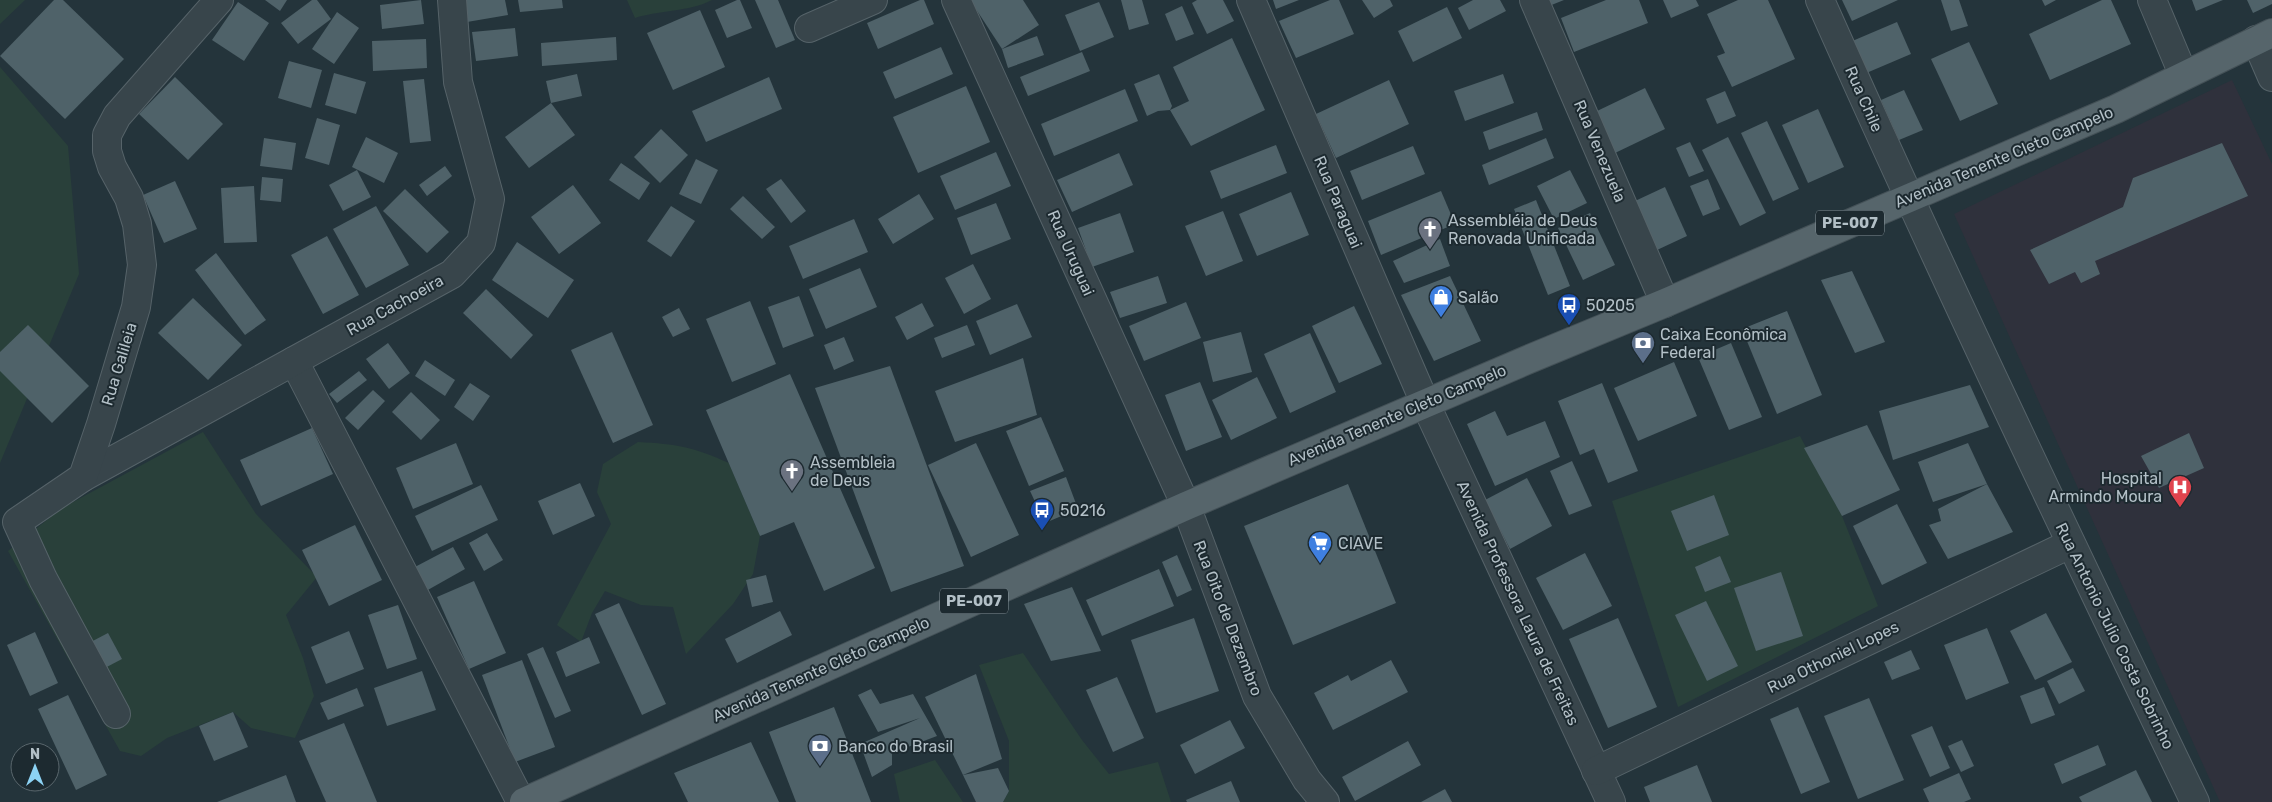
<svg xmlns="http://www.w3.org/2000/svg" width="2272" height="802" viewBox="0 0 2272 802" font-family="Rubik,sans-serif">
<style>
.medical{fill:#2f313c}
.green{fill:#29403a}
.building{fill:#4f6269}
.lines{fill:none;stroke-linecap:round;stroke-linejoin:round}
.street-casing{stroke:#566369;stroke-width:30}
.primary-casing{stroke:#445157;stroke-width:30}
.street{stroke:#38454b;stroke-width:28}
.primary{stroke:#56656b;stroke-width:28}
.labels{text-anchor:middle;dominant-baseline:central;stroke-width:4;stroke-linejoin:round;paint-order:stroke}
.shield{fill:#1d2a30;stroke:#86939a;stroke-width:1}
.shield-label{font-size:15px;font-weight:bold;fill:#b3c0c7}
.street-label{font-size:16px;fill:#b3c0c7;stroke:#1d2a30}
.poi-label{font-size:16px;fill:#b3c0c7;stroke:#1d2a30;text-anchor:start}
</style>
<rect width="100%" height="100%" fill="#24343b"/>
<!-- medical -->
<path class="medical" d="M2232,80L2272,164V802H2220L1954,214Z"/>
<!-- green -->
<g class="green">
<path d="M0,0H25L0,24Z"/>
<path d="M627,0H712C689,12 659,10 635,18Z"/>
<path d="M0,67L68,146L79,274L0,463Z"/>
<path d="M203,432L256,514L317,577L286,615L303,658L314,696L295,738L251,728L233,712L167,738L141,756L120,751L8,551L62,508Z"/>
<path d="M1800,436L1842,516L1878,606L1678,707L1612,501Z"/>
<path d="M638,442C677,444 693,447 729,463L760,536L753,574L733,604L686,654L673,607L641,605L605,591L592,613L581,642L557,625L611,524L597,492L603,464Z"/>
<path d="M1023,653L1082,740L1109,774L1158,762L1171,802H1003L1009,791V741L979,665Z"/>
<path d="M935,760L963,802H900L894,774Z"/>
</g>
<!-- building -->
<g class="building">
<path d="M54,0H63L124,59L65,119L0,56Z"/>
<path d="M265,0H287L280,11Z"/>
<path d="M312,0H317L331,19L298,44L281,23Z"/>
<path d="M421,0L424,24L382,29L380,5Z"/>
<path d="M463,0H505L508,15L467,22Z"/>
<path d="M518,0H562L563,8L520,12Z"/>
<path d="M737,0H740L752,28L727,38L715,10Z"/>
<path d="M755,0H778L795,40L776,48Z"/>
<path d="M920,0H924L934,24L878,49L867,23Z"/>
<path d="M970,0H1023L1039,25L1002,49Z"/>
<path d="M1121,0H1142L1149,24L1129,30Z"/>
<path d="M1197,0H1223L1234,21L1207,34L1192,3Z"/>
<path d="M1273,0H1299L1276,9Z"/>
<path d="M1330,0H1339L1354,34L1296,58L1279,21Z"/>
<path d="M1362,0H1390L1393,6L1374,18Z"/>
<path d="M1473,0H1500L1506,11L1469,30L1458,8Z"/>
<path d="M1547,0H1564L1549,6Z"/>
<path d="M1606,0H1639L1648,23L1574,52L1561,18Z"/>
<path d="M1663,0H1696L1699,6L1671,18Z"/>
<path d="M1738,0H1768L1795,59L1732,87L1717,56L1725,53L1707,14Z"/>
<path d="M1842,0H1898L1852,21Z"/>
<path d="M1941,0H1959L1968,26L1951,31Z"/>
<path d="M2042,0H2056L2045,6Z"/>
<path d="M2102,0H2111L2131,44L2050,80L2029,34Z"/>
<path d="M2192,0H2223L2196,11Z"/>
<path d="M2247,0H2272V4L2253,13Z"/>
<path d="M238,2L269,23L244,61L212,40Z"/>
<path d="M1099,2L1114,37L1080,51L1065,15Z"/>
<path d="M1182,6L1194,34L1176,41L1165,14Z"/>
<path d="M1447,7L1462,38L1413,62L1398,31Z"/>
<path d="M700,10L725,67L673,90L647,33Z"/>
<path d="M337,12L359,28L334,64L312,49Z"/>
<path d="M1897,22L1911,54L1864,74L1850,42Z"/>
<path d="M515,28L518,56L476,61L472,32Z"/>
<path d="M1037,36L1044,55L1008,68L1002,49Z"/>
<path d="M616,37L617,60L542,66L541,43Z"/>
<path d="M1232,38L1265,110L1191,146L1170,110L1189,101L1173,67Z"/>
<path d="M426,39L427,68L373,71L372,41Z"/>
<path d="M1969,42L1998,104L1960,121L1931,59Z"/>
<path d="M941,47L953,74L895,99L883,72Z"/>
<path d="M1082,52L1090,71L1028,96L1020,77Z"/>
<path d="M289,61L322,70L311,108L278,98Z"/>
<path d="M334,73L366,82L356,114L325,105Z"/>
<path d="M577,74L582,96L551,103L546,81Z"/>
<path d="M1159,74L1172,106L1170,110L1158,111L1147,116L1134,84Z"/>
<path d="M1503,74L1514,103L1465,121L1454,91Z"/>
<path d="M175,77L223,124L188,160L139,114Z"/>
<path d="M769,77L782,109L706,142L692,111Z"/>
<path d="M424,79L431,141L410,143L403,81Z"/>
<path d="M1389,80L1409,124L1336,158L1316,114Z"/>
<path d="M966,86L990,142L918,173L893,117Z"/>
<path d="M1645,88L1665,129L1615,153L1595,112Z"/>
<path d="M1125,89L1138,121L1054,156L1041,124Z"/>
<path d="M1904,90L1923,130L1899,140L1881,100Z"/>
<path d="M1725,91L1736,116L1717,124L1706,99Z"/>
<path d="M551,103L575,135L529,168L505,137Z"/>
<path d="M1818,109L1844,167L1808,183L1782,125Z"/>
<path d="M1537,112L1543,130L1489,150L1483,132Z"/>
<path d="M317,118L340,125L329,165L305,158Z"/>
<path d="M1767,121L1799,189L1773,201L1741,133Z"/>
<path d="M661,129L688,155L660,183L634,157Z"/>
<path d="M366,137L398,153L384,183L352,167Z"/>
<path d="M1728,137L1766,213L1740,226L1702,150Z"/>
<path d="M264,138L296,143L292,170L260,166Z"/>
<path d="M1546,138L1554,158L1489,185L1482,165Z"/>
<path d="M1690,142L1704,171L1689,177L1676,148Z"/>
<path d="M2222,143L2248,196L2095,261L2100,274L2081,283L2075,272L2049,284L2030,250L2123,207L2133,178Z"/>
<path d="M1276,145L1287,173L1221,199L1210,171Z"/>
<path d="M1413,146L1425,174L1362,200L1350,171Z"/>
<path d="M996,152L1011,186L955,210L940,176Z"/>
<path d="M1119,153L1133,185L1072,212L1057,180Z"/>
<path d="M696,159L718,170L701,204L679,194Z"/>
<path d="M621,163L650,183L639,200L609,180Z"/>
<path d="M445,166L452,176L427,196L419,185Z"/>
<path d="M357,170L371,197L343,211L329,185Z"/>
<path d="M1570,170L1587,203L1554,219L1537,186Z"/>
<path d="M262,177L283,179L281,202L260,200Z"/>
<path d="M781,179L806,211L791,223L766,189Z"/>
<path d="M1708,179L1720,209L1703,216L1690,186Z"/>
<path d="M175,181L197,229L164,243L143,195Z"/>
<path d="M573,185L601,223L559,254L531,217Z"/>
<path d="M254,186L257,242L224,243L221,188Z"/>
<path d="M1665,187L1687,236L1657,250L1635,201Z"/>
<path d="M405,189L449,232L427,253L383,211Z"/>
<path d="M1441,191L1455,224L1381,255L1368,221Z"/>
<path d="M1291,192L1309,235L1257,256L1239,214Z"/>
<path d="M919,194L934,219L893,244L878,219Z"/>
<path d="M743,196L775,227L762,239L730,209Z"/>
<path d="M1536,200L1570,286L1548,295L1514,209Z"/>
<path d="M996,203L1011,239L971,255L957,218Z"/>
<path d="M376,206L409,265L366,288L333,229Z"/>
<path d="M671,206L695,221L671,257L647,241Z"/>
<path d="M1223,211L1243,261L1206,276L1185,226Z"/>
<path d="M1120,213L1134,252L1092,267L1078,228Z"/>
<path d="M1590,213L1615,265L1583,280L1558,228Z"/>
<path d="M854,219L868,252L803,279L789,246Z"/>
<path d="M327,236L359,295L323,314L291,255Z"/>
<path d="M1440,239L1450,266L1404,283L1393,261Z"/>
<path d="M517,242L574,280L548,318L492,280Z"/>
<path d="M216,253L266,320L245,335L195,270Z"/>
<path d="M973,264L991,299L964,314L945,278Z"/>
<path d="M860,268L877,307L826,329L809,289Z"/>
<path d="M1852,271L1885,342L1855,353L1821,280Z"/>
<path d="M1158,276L1167,303L1120,318L1110,292Z"/>
<path d="M1450,276L1481,341L1434,361L1401,295Z"/>
<path d="M486,289L533,335L511,359L463,313Z"/>
<path d="M799,296L814,336L783,348L768,307Z"/>
<path d="M193,298L242,345L208,380L158,333Z"/>
<path d="M750,301L776,364L732,382L706,319Z"/>
<path d="M1186,302L1201,338L1144,361L1129,326Z"/>
<path d="M922,303L934,326L907,340L895,317Z"/>
<path d="M1017,304L1032,337L990,355L976,321Z"/>
<path d="M1354,306L1382,364L1339,383L1312,326Z"/>
<path d="M679,308L690,329L673,337L662,317Z"/>
<path d="M1787,311L1822,395L1777,414L1742,329Z"/>
<path d="M28,325L89,386L52,423L0,371V352Z"/>
<path d="M967,325L975,345L942,358L934,338Z"/>
<path d="M612,332L653,425L613,443L571,350Z"/>
<path d="M1241,332L1252,372L1213,382L1203,342Z"/>
<path d="M1310,333L1336,392L1290,413L1264,354Z"/>
<path d="M844,337L854,361L834,370L824,345Z"/>
<path d="M388,343L410,373L389,389L366,359Z"/>
<path d="M1731,343L1762,417L1729,430L1698,357Z"/>
<path d="M1023,358L1037,415L955,442L935,391Z"/>
<path d="M425,360L455,380L445,396L415,376Z"/>
<path d="M1674,362L1697,416L1638,441L1614,388Z"/>
<path d="M890,366L964,566L891,592L815,388Z"/>
<path d="M359,371L367,380L337,403L329,394Z"/>
<path d="M790,374L875,568L824,591L794,522L760,536L706,410Z"/>
<path d="M1257,377L1277,418L1231,440L1212,400Z"/>
<path d="M1200,382L1222,437L1186,451L1165,395Z"/>
<path d="M470,383L490,396L473,421L454,407Z"/>
<path d="M1602,383L1638,471L1608,483L1594,449L1580,455L1558,401Z"/>
<path d="M1970,385L1989,427L1893,460L1879,411Z"/>
<path d="M373,390L385,401L358,430L345,418Z"/>
<path d="M411,392L440,420L421,440L392,412Z"/>
<path d="M1495,411L1507,436L1545,421L1560,457L1495,486L1467,424Z"/>
<path d="M1041,417L1064,471L1029,486L1006,431Z"/>
<path d="M1867,425L1900,490L1842,516L1804,448Z"/>
<path d="M312,428L333,474L261,506L240,460Z"/>
<path d="M2189,433L2204,468L2159,488L2141,456Z"/>
<path d="M456,443L473,484L413,509L396,468Z"/>
<path d="M976,443L1019,535L971,557L928,465Z"/>
<path d="M1968,443L1987,484L1933,502L1918,462Z"/>
<path d="M1572,461L1592,506L1569,515L1550,471Z"/>
<path d="M1066,477L1078,509L1045,523L1030,491Z"/>
<path d="M1527,478L1552,526L1510,549L1485,500Z"/>
<path d="M580,483L595,516L553,535L538,501Z"/>
<path d="M1348,484L1396,603L1293,645L1244,526Z"/>
<path d="M1987,484L2013,532L1948,559L1929,525L1941,521L1938,509Z"/>
<path d="M481,485L498,520L432,551L415,516Z"/>
<path d="M1714,495L1729,535L1687,551L1671,511Z"/>
<path d="M1897,504L1927,563L1882,585L1853,526Z"/>
<path d="M355,525L382,580L329,606L302,550Z"/>
<path d="M487,533L503,560L484,571L469,543Z"/>
<path d="M453,547L465,569L426,591L413,568Z"/>
<path d="M1585,553L1612,606L1563,630L1536,578Z"/>
<path d="M1177,555L1192,590L1177,597L1162,562Z"/>
<path d="M1720,556L1731,582L1705,592L1695,567Z"/>
<path d="M1159,569L1174,606L1102,636L1086,600Z"/>
<path d="M1781,572L1803,636L1756,651L1734,588Z"/>
<path d="M766,575L773,602L752,607L746,580Z"/>
<path d="M474,581L506,653L469,669L437,597Z"/>
<path d="M1072,587L1101,651L1051,661L1024,604Z"/>
<path d="M1706,601L1738,666L1707,681L1675,615Z"/>
<path d="M619,603L666,704L642,715L595,614Z"/>
<path d="M398,605L417,659L387,669L368,615Z"/>
<path d="M780,611L792,635L737,663L725,639Z"/>
<path d="M2046,613L2072,662L2035,680L2010,631Z"/>
<path d="M1194,618L1219,691L1156,713L1131,640Z"/>
<path d="M1618,618L1657,707L1608,728L1569,639Z"/>
<path d="M1987,628L2009,683L1966,700L1944,645Z"/>
<path d="M349,631L364,669L326,684L311,647Z"/>
<path d="M35,632L58,683L30,696L7,645Z"/>
<path d="M108,633L122,659L101,670L87,644Z"/>
<path d="M589,637L600,663L566,677L556,652Z"/>
<path d="M543,647L571,711L555,718L527,654Z"/>
<path d="M1911,650L1920,669L1892,680L1884,662Z"/>
<path d="M522,660L555,747L515,762L482,675Z"/>
<path d="M1391,660L1408,692L1333,730L1314,693L1348,675L1351,681Z"/>
<path d="M2073,668L2085,691L2059,704L2047,681Z"/>
<path d="M422,671L436,710L387,726L374,688Z"/>
<path d="M976,674L1002,759L963,775L925,697Z"/>
<path d="M1117,677L1144,738L1113,752L1086,690Z"/>
<path d="M2044,687L2055,715L2031,724L2020,696Z"/>
<path d="M357,688L364,706L328,720L320,703Z"/>
<path d="M871,689L880,704L913,694L937,736L892,753V765L872,777L860,744L920,718L878,732L858,695Z"/>
<path d="M68,695L107,775L76,790L38,709Z"/>
<path d="M1869,698L1904,780L1858,799L1824,716Z"/>
<path d="M834,707L871,802H796L769,732Z"/>
<path d="M1798,707L1830,782L1801,794L1770,719Z"/>
<path d="M233,712L248,747L214,761L199,726Z"/>
<path d="M1230,720L1245,748L1195,774L1180,745Z"/>
<path d="M344,723L377,802H326L299,741Z"/>
<path d="M1932,726L1950,768L1930,777L1911,735Z"/>
<path d="M1962,740L1974,766L1961,772L1948,746Z"/>
<path d="M1408,741L1421,765L1355,801L1342,777Z"/>
<path d="M751,742L779,802H688L674,773Z"/>
<path d="M2098,745L2106,765L2062,784L2054,764Z"/>
<path d="M1697,765L1712,802H1650L1644,787Z"/>
<path d="M998,768L1009,791L1003,802H976L963,775Z"/>
<path d="M2136,770L2152,802H2082L2079,797Z"/>
<path d="M1959,773L1971,799L1964,802H1929L1923,789Z"/>
<path d="M286,775L296,802H217Z"/>
<path d="M1231,781L1240,802H1187L1186,800Z"/>
<path d="M1445,789L1452,802H1421Z"/>
</g>
<g class="lines">
<!-- street casing -->
<g class="street-casing">
<g id="street">
<path d="M956,0L1186,506L1257,696L1307,780L1325,802"/>
<path d="M1251,0L1425,403L1611,802"/>
<path d="M1534,0L1665,303"/>
<path d="M1820,0C1940,270 2067,536 2195,802"/>
<path d="M2152,0L2183,74"/>
<path d="M809,28L873,0"/>
<path d="M2256,40L2272,77"/>
<path d="M294,361L521,802"/>
<path d="M83,477L452,274L481,243L490,199L458,82L452,0"/>
<path d="M116,714L43,579L17,522L83,477L101,424L136,307L142,265L137,224L129,198L112,167L107,151V135L117,116L219,0"/>
<path d="M1596,771L2070,544"/>
</g>
</g>
<!-- primary casing -->
<g class="primary-casing">
<path id="primary" d="M524,802L1186,506L1527,360L1665,303L2116,109L2272,33"/>
</g>
<!-- street -->
<use href="#street" class="street"/>
<!-- primary -->
<use href="#primary" class="primary"/>
</g>
<!-- icons -->
<defs>
<g id="church-pin" transform="scale(1.25)"><path d="M0 17L-7.5 6A9.5 9.5 0 1 1 7.5 6Z" fill="#6b7280" stroke="#1d2a30"/><path d="M-1.2-6h2.4v3.5h3.3v2.4h-3.3V6h-2.4V-.1h-3.3v-2.4h3.3Z" fill="#fff"/></g>
<g id="shop-pin" transform="scale(1.25)"><path d="M0 17L-7.5 6A9.5 9.5 0 1 1 7.5 6Z" fill="#3f7fe0" stroke="#1d2a30"/><path d="M-5-2.5h2.3a2.7 3.5 0 0 1 5.4 0H5L5.5 6h-11ZM-1.5-2.5h3a1.5 2.3 0 0 0-3 0Z" fill="#fff"/></g>
<g id="bus-pin" transform="scale(1.25)"><path d="M0 17L-7.5 6A9.5 9.5 0 1 1 7.5 6Z" fill="#1a4fb4" stroke="#1d2a30"/><path d="M-5-6H5V4H4V6H2V4H-2V6H-4V4H-5ZM-3.5-4V0h7V-4ZM-3.5 1.2v1.5H-2V1.2ZM2 1.2v1.5H3.5V1.2Z" fill="#fff"/></g>
<g id="bank-pin" transform="scale(1.25)"><path d="M0 17L-7.5 6A9.5 9.5 0 1 1 7.5 6Z" fill="#5c6f8a" stroke="#1d2a30"/><path d="M-6-4H6V4H-6ZM0-2.3a2.3 2.3 0 1 0 0 4.6a2.3 2.3 0 1 0 0-4.6Z" fill="#fff"/></g>
<g id="hospital-pin" transform="scale(1.25)"><path d="M0 17L-7.5 6A9.5 9.5 0 1 1 7.5 6Z" fill="#e0444e" stroke="#1d2a30"/><path d="M-5-5h3v3.5h4V-5h3V5h-3V1.5h-4V5h-3Z" fill="#fff"/></g>
<g id="supermarket-pin" transform="scale(1.25)"><path d="M0 17L-7.5 6A9.5 9.5 0 1 1 7.5 6Z" fill="#3f7fe0" stroke="#1d2a30"/><path d="M-6-5.5h2.5l.6 2H6L4.5 2H-2.5L-4.4-4H-6ZM-1.5 3.2a1.3 1.3 0 1 0 .1 0ZM3 3.2a1.3 1.3 0 1 0 .1 0Z" fill="#fff"/></g>
</defs>
<g fill-rule="evenodd">
<use href="#church-pin" x="1430" y="229"/>
<use href="#shop-pin" x="1441" y="297"/>
<use href="#bus-pin" x="1569" y="305"/>
<use href="#bank-pin" x="1643" y="343"/>
<use href="#church-pin" x="792" y="471"/>
<use href="#hospital-pin" x="2180" y="487"/>
<use href="#bus-pin" x="1042" y="510"/>
<use href="#supermarket-pin" x="1320" y="543"/>
<use href="#bank-pin" x="820" y="746"/>
</g>
<g class="labels">
<!-- shield labels -->
<g class="shield">
<rect x="1816" y="210.5" width="68" height="25" rx="4"/>
<rect x="940" y="588.5" width="68" height="25" rx="4"/>
</g>
<g class="shield-label">
<text x="1850" y="223">PE-007</text>
<text x="974" y="601">PE-007</text>
</g>
<!-- street labels -->
<g class="street-label">
<text transform="translate(1864 99) rotate(66)">Rua Chile</text>
<text transform="translate(1600 151) rotate(67)">Rua Venezuela</text>
<text transform="translate(2004 157) rotate(-23)">Avenida Tenente Cleto Campelo</text>
<text transform="translate(1338 202) rotate(67)">Rua Paraguai</text>
<text transform="translate(1071 253) rotate(66)">Rua Uruguai</text>
<text transform="translate(395 305) rotate(-29)">Rua Cachoeira</text>
<text transform="translate(119 364) rotate(-73)">Rua Galileia</text>
<text transform="translate(1397 415) rotate(-23)">Avenida Tenente Cleto Campelo</text>
<text transform="translate(1518 603) rotate(65)">Avenida Professora Laura de Freitas</text>
<text transform="translate(1228 618) rotate(69)">Rua Oito de Dezembro</text>
<text transform="translate(2115 636) rotate(64)">Rua Antonio Julio Costa Sobrinho</text>
<text transform="translate(1833 657) rotate(-26)">Rua Othoniel Lopes</text>
<text transform="translate(821 669) rotate(-24)">Avenida Tenente Cleto Campelo</text>
</g>
<!-- poi labels -->
<g class="poi-label">
<text x="1448" y="220">Assembléia de Deus<tspan x="1448" dy="18">Renovada Unificada</tspan></text>
<text x="1458" y="297">Salão</text>
<text x="1586" y="305">50205</text>
<text x="1660" y="334">Caixa Econômica<tspan x="1660" dy="18">Federal</tspan></text>
<text x="810" y="462">Assembleia<tspan x="810" dy="18">de Deus</tspan></text>
<text x="2162" y="478" text-anchor="end">Hospital<tspan x="2162" dy="18">Armindo Moura</tspan></text>
<text x="1060" y="510">50216</text>
<text x="1338" y="543">CIAVE</text>
<text x="838" y="746">Banco do Brasil</text>
</g>
</g>
<!-- north arrow -->
<g transform="translate(35 767)"><circle r="24" fill="#1d2a30" stroke="#59666c"/>
<path d="M0-4L9 19L0 12L-9 19Z" fill="#8cd2f3"/>
<text y="-8" font-size="14" font-weight="bold" text-anchor="middle" fill="#b3c0c7">N</text>
</g>
</svg>
